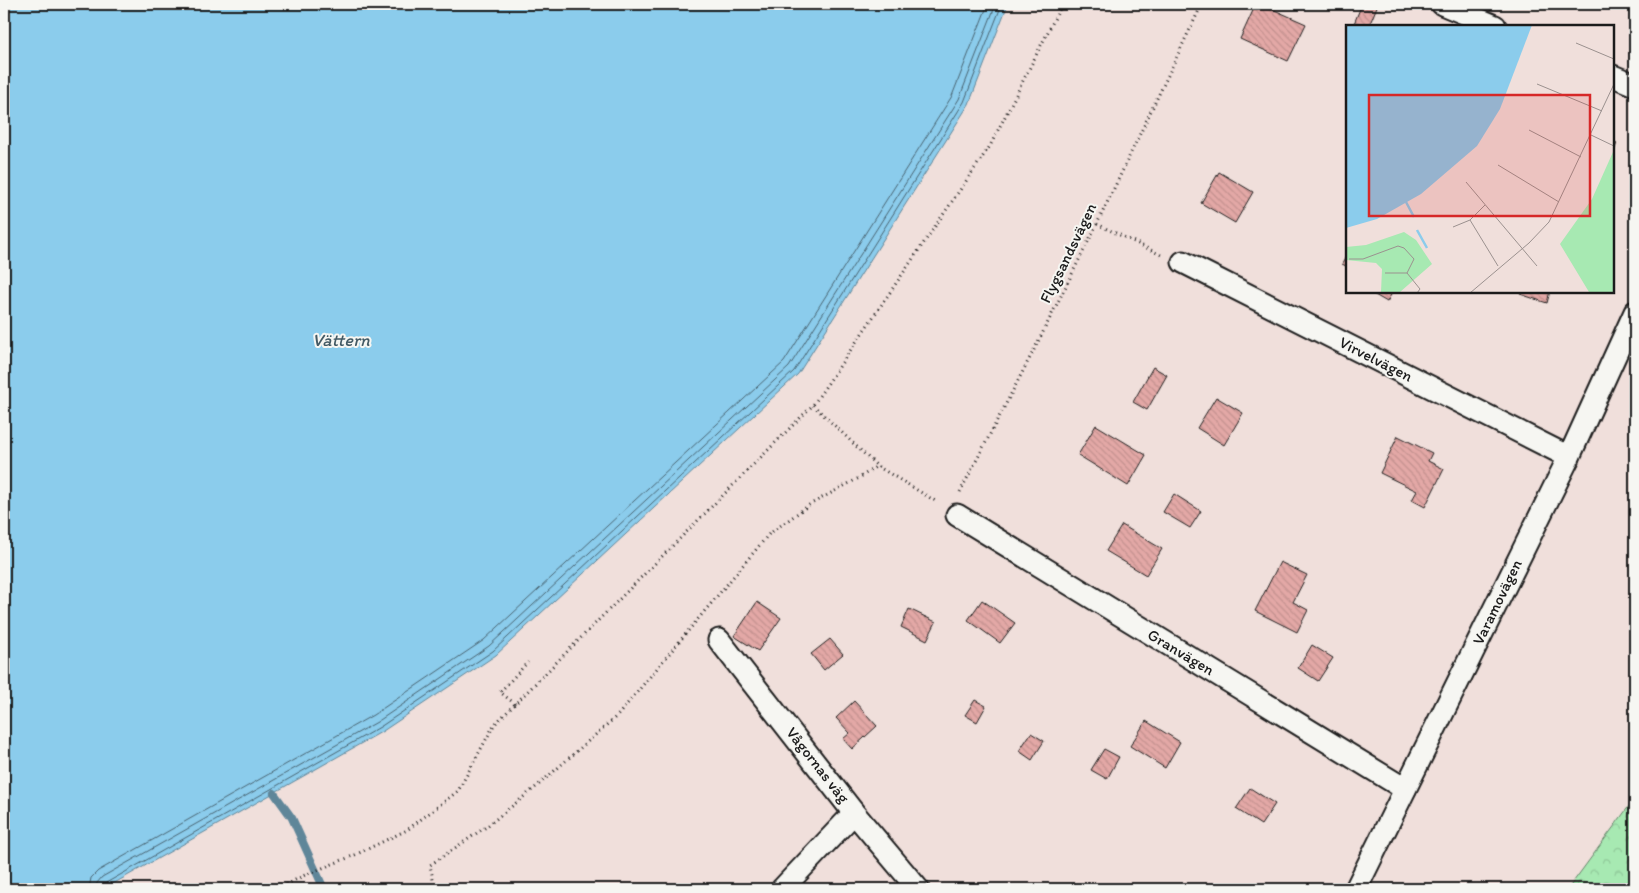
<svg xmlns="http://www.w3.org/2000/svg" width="1639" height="893" viewBox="0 0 1639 893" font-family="Itim,sans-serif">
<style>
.forest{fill:url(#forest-crowns);stroke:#628267}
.water{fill:#8bccec;stroke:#5f8699}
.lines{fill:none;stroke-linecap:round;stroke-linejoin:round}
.shore{stroke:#48626f;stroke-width:1}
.stream{stroke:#5f8699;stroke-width:8}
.building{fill:url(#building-back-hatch);stroke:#1c1c1c}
.street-casing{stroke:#1c1c1c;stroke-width:25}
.path{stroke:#1c1c1c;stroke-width:3;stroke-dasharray:1 4;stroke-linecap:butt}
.street{stroke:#f6f6f2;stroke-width:21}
.labels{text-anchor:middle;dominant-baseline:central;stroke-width:4;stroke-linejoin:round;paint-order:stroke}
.street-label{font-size:16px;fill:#1c1c1c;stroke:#f6f6f2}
.water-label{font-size:18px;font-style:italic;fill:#435a65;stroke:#f6f6f2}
.inset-river{fill:none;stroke:#8bccec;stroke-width:2.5}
.inset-road{fill:none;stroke:#9b918f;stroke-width:1}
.view{fill:#d62828;fill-opacity:0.15;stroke:#d62828;stroke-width:2.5}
.inset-edge{fill:none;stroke:#1c1c1c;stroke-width:2.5}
</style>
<defs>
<pattern id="forest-crowns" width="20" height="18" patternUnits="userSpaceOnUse" patternTransform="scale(1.25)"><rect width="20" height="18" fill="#a7e9b2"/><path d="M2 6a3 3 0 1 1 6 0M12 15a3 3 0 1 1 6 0" fill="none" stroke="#8fc798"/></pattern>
<pattern id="building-back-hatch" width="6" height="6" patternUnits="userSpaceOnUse" patternTransform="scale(1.25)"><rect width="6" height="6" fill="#e3a8a6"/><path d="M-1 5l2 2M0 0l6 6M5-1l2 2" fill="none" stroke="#c2908e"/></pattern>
</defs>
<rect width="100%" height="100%" fill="#f0dfdb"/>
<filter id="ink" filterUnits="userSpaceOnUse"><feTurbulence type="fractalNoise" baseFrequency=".02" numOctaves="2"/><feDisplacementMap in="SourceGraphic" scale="10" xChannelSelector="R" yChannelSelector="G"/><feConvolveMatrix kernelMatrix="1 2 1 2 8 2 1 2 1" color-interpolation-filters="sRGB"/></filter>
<g filter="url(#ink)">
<!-- forest -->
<path class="forest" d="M1635,798V889H1568Z"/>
<!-- water -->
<path class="water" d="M4,4H1008L969,104L798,374L496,655L383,731L104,889H4Z"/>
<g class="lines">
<!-- shore -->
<g class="shore">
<path d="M89,889L91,878L98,871L373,715L484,640L784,362L952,96L988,4"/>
<path d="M96,889L97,883L102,877L377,722L489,646L789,367L959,99L996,4"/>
<path d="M102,889L106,883L380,727L493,651L794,371L964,102L1002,4"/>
</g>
<!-- stream -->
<path class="stream" d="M274,793L292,818L324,889"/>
</g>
<!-- building -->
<g class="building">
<path d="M1256,4H1261L1306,24L1288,61L1240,39Z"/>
<path d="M1278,4H1288L1285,8Z"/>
<path d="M1362,4H1378L1369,26H1353Z"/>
<path d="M1613,141L1617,143L1613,154Z"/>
<path d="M1219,172L1253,192L1235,223L1201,203Z"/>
<path d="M1348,253V267L1342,264Z"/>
<path d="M1368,291H1393L1387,302Z"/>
<path d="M1521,291H1550L1547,303L1520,294Z"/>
<path d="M1153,367L1167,375L1147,410L1133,402Z"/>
<path d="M1216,397L1243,413L1224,445L1197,428Z"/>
<path d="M1096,425L1146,455L1128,486L1078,455Z"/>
<path d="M1398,436L1432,453L1428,461L1444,469L1425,507L1412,500L1417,491L1380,473Z"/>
<path d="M1174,494L1201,511L1190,528L1163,512Z"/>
<path d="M1122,525L1162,549L1146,575L1106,551Z"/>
<path d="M1280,562L1307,575L1293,602L1308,610L1297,632L1255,611Z"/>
<path d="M982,600L1015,623L1000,643L968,620Z"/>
<path d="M757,602L781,618L758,651L734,636Z"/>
<path d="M909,609L936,622L927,640L901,627Z"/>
<path d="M830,639L843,654L824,670L811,654Z"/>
<path d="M1312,645L1333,658L1318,681L1298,668Z"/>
<path d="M975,700L986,706L977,722L965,715Z"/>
<path d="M854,701L877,726L852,749L843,739L850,733L836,718Z"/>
<path d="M1146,721L1180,742L1165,768L1130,746Z"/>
<path d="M1031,733L1044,741L1032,760L1019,751Z"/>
<path d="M1104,749L1119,757L1107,779L1091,770Z"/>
<path d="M1250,788L1275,804L1261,825L1236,809Z"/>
</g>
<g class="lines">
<!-- street casing -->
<g class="street-casing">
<g id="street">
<path d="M1442,4L1495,26"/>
<path d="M1613,76L1635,85"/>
<path d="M1183,262L1569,457"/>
<path d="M957,515L1405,789"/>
<path d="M719,640L854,813L918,889"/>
<path d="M782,889L854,813"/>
<path d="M1356,889L1569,457L1635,312"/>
</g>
</g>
<!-- path -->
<g class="path">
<path d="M1097,224L1161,255"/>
<path d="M813,405L877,466"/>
<path d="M960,492L1036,346L1097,224L1202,4"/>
<path d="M515,704L500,692L528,662"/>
<path d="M277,889L305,875L355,855L407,830L458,791L494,725L813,405L990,146L1062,4"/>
<path d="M435,889L430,865L486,827L536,787L618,715L769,534L809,505L859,478L877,466L937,502"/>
</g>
<!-- street -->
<use href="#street" class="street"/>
</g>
</g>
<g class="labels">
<!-- street labels -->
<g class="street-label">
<text transform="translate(1068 253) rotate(-64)">Flygsandsvägen</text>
<text transform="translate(1376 359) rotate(27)">Virvelvägen</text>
<text transform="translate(1497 602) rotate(-64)">Varamovägen</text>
<text transform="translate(1181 652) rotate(31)">Granvägen</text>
<text transform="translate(818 765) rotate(52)">Vågornas väg</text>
</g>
<!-- water labels -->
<g class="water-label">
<text x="341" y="340">Vättern</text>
</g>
</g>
<!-- overview -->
<g transform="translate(1346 25)">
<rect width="268" height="268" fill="#f0dfdb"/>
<path d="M58,207L70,215L86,239L54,267H35L36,244L30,238L0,235V222L20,220Z" fill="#a7e9b2"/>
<path d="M267,127V267H243L214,219L246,174Z" fill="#a7e9b2"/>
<path d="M0,0H186L154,84L131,121L75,169L31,194L0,203Z" fill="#8bccec"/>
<path class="inset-river" d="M60,177L68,192M71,205L81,223"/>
<path class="inset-road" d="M230,18L268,34M191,59L256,86M183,105L235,132M245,110L268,121M152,140L213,177M120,157L191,241M124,195L152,241M107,202L124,195L139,180M3,234H17L52,221L58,223L68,234L61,248M39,248H61L74,264L71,268M124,268L183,218L203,197L268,59"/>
<path class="view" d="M23,70H244V191H23Z"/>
<rect width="268" height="268" class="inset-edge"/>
</g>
<!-- margin -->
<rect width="1639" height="893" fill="none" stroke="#f6f6f2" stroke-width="20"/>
<rect x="10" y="10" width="1619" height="873" fill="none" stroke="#1c1c1c" stroke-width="2" filter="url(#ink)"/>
</svg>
